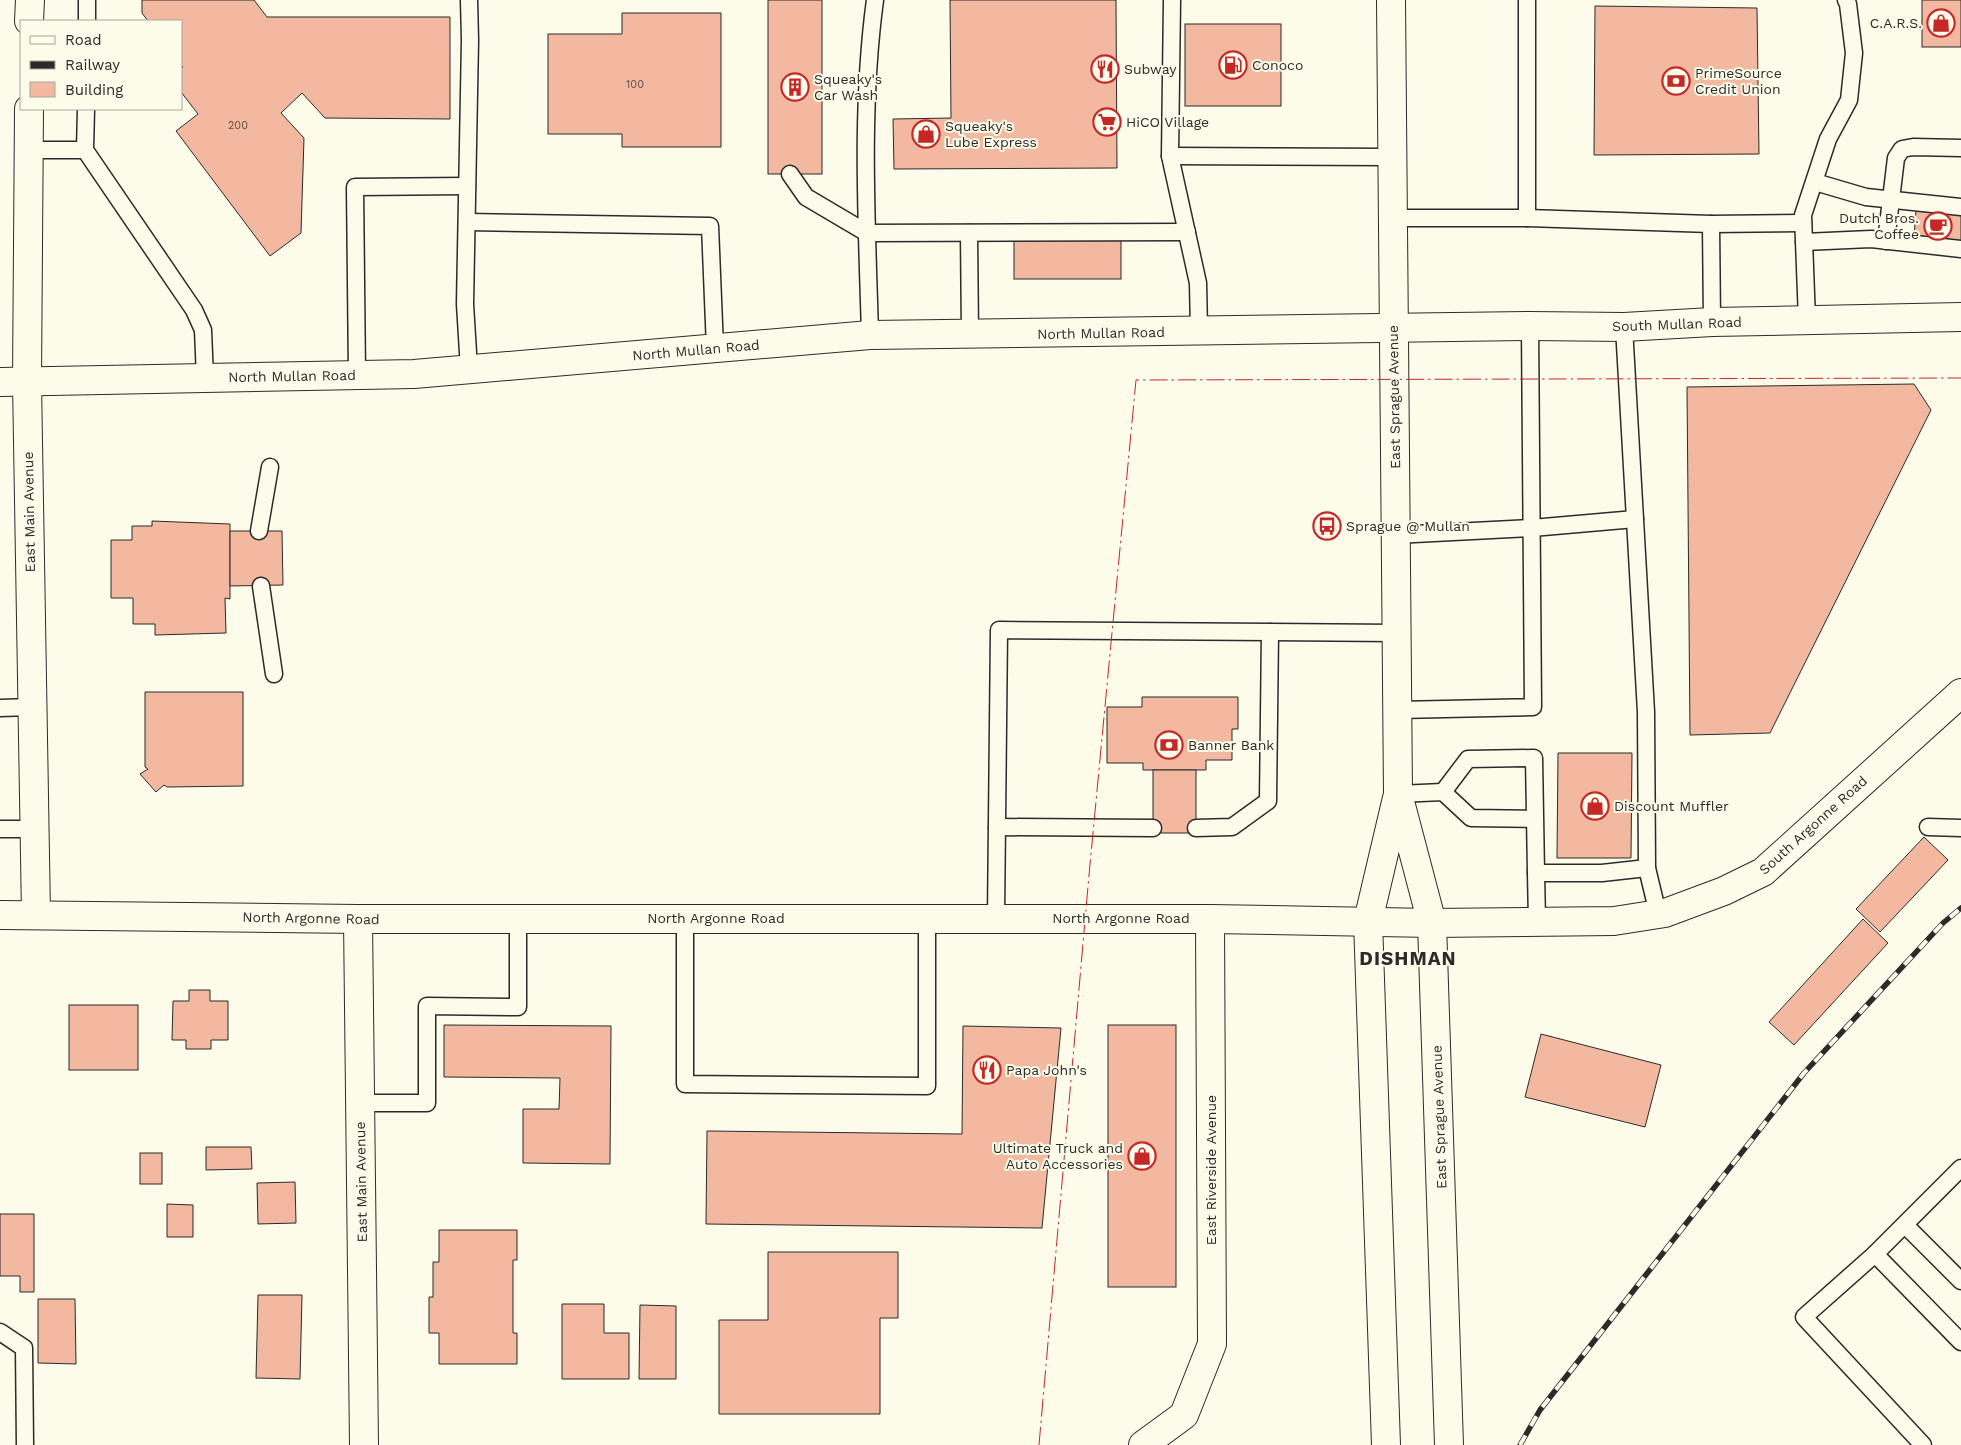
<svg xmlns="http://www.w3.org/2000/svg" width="1961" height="1445" viewBox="0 0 1961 1445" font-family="'Work Sans',sans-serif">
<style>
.building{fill:#f2b8a0;stroke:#2b2b2b}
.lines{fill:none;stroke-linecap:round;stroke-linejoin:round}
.service-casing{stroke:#2b2b2b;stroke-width:19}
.minor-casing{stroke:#2b2b2b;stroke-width:30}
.primary-casing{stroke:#2b2b2b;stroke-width:30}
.service{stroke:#fdfbea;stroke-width:16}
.minor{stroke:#fdfbea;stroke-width:28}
.primary{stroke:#fdfbea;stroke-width:28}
.rail-casing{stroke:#2b2b2b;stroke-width:5.5}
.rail{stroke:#fdfbea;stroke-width:4;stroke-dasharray:11;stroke-linecap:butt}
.power{stroke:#c62828;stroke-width:1;stroke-dasharray:18 4 2.5 4;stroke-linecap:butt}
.labels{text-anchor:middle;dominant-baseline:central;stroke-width:4;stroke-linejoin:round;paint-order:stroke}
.number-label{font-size:11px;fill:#5d4e48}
.poi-label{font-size:14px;fill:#2b2b2b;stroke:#fdfbea;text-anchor:start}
.street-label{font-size:14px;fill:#2b2b2b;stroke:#fdfbea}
.district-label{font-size:19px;font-weight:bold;letter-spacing:1px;fill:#2b2b2b;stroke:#fdfbea}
</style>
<rect width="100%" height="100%" fill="#fdfbea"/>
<!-- building -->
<g class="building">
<path d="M142,0H254L267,17H450V119L325,118L302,93L281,113L304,138L301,233L270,256L176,131L198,114L181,92V68L183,67L181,65V21H148L142,13Z"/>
<rect x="768" y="0" width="54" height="174"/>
<path d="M950,0H1116L1117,168L894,169L893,119L951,118Z"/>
<rect x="1922" y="0" width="39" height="47"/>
<path d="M1595,6L1757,8L1759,154L1594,155Z"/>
<path d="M622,13H721V147H622V134H548V34H622Z"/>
<rect x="1185" y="24" width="96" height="82"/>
<path d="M1916,210L1961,214V242L1914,238Z"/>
<rect x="1014" y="237" width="107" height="42"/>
<path d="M1914,384L1931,410L1770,733L1690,735L1687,387Z"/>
<path d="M152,521L230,524V599L225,598L226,633L155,635V624H133V598H111V540H132V526H152Z"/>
<path d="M230,531H282L283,585L230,586Z"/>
<path d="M145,692H243V786L167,787L164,785L156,792L140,774L148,769L145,767Z"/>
<path d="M1142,697H1238V729H1232V760H1206V770H1143V763H1107V707H1142Z"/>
<path d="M1558,753H1632L1631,858H1557Z"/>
<rect x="1153" y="770" width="43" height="63"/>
<path d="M1924,837L1948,860L1880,932L1856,909Z"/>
<path d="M1863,919L1888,943L1794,1045L1769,1022Z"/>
<path d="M189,990H210V1001H228V1040H211V1049H186V1040H172L173,1001H189Z"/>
<rect x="69" y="1005" width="69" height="65"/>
<path d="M444,1025L611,1026L610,1164L523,1163V1109H559L560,1078L444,1077Z"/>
<rect x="1108" y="1025" width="68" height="262"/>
<path d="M963,1026L1061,1028L1042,1228L706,1224L707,1131L962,1134Z"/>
<path d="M1541,1034L1661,1065L1645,1127L1525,1097Z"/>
<path d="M206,1147H251L252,1169L206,1170Z"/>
<rect x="140" y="1153" width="22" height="31"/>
<path d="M295,1182L296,1223L258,1224L257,1183Z"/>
<path d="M167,1204L193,1205V1237H167Z"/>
<path d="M0,1214H34V1292H20V1276H0Z"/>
<path d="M439,1230H517V1260H513V1333H517V1364H439V1333H429V1297H433V1262H439Z"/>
<path d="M768,1252H898V1318H880V1414H719V1320H768Z"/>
<path d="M258,1295H302L300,1379L256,1378Z"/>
<path d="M38,1299H75L76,1364L38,1363Z"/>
<path d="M562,1304H604V1333H629V1379H562Z"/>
<path d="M640,1305L676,1306V1379H639Z"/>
</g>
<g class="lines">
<!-- service casing -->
<g class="service-casing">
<g id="service">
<path d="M1172,0L1170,156L1198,283L1199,331"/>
<path d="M87,21V0"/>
<path d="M86,109L85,150L194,310L203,330L205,378"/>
<path d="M28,150H85"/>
<path d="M1170,156L1392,157"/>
<path d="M790,174L806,197L867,233L1187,232"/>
<path d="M1815,182L1866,197L1961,207"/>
<path d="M1392,218H1527V0"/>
<path d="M1527,218L1711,224L1803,223"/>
<path d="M467,222L710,226L715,348"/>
<path d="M1711,224L1712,322"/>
<path d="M969,233L970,334"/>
<path d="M1886,241L1896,158L1902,149L1913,147L1961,148"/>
<path d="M1804,242L1871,239L1961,249"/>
<path d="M1807,320L1803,215L1828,139L1849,100L1854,53L1848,4L1846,0"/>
<path d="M1624,327L1646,712L1647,868L1658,914"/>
<path d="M870,335C867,224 860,111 875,0"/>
<path d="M469,369L465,304L470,40L469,0"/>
<path d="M357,375L355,187L467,186"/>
<path d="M259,531L270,467"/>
<path d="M1395,535L1532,528L1635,519"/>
<path d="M261,586L274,674"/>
<path d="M0,708L32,707"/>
<path d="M1398,710L1533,707L1530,326"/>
<path d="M1443,792L1468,759L1534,758L1536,873H1602L1647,868"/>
<path d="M1398,794L1443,792L1471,818L1534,819"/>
<path d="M997,827L1153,828"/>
<path d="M1928,827L1961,828"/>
<path d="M1196,828L1232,827L1268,801L1270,632"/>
<path d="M0,829H34"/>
<path d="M1536,873L1537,921"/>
<path d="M685,918V1084L927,1086V918"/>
<path d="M996,918L999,630L1397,633"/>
<path d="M360,1103H427V1006L518,1007V919"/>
<path d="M1961,1168L1875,1254L1961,1342"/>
<path d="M1905,1225L1961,1281"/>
<path d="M1875,1254L1804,1317L1923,1445"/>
<path d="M0,1332L24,1348L25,1445"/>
</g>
</g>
<!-- minor casing -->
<g class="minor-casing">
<g id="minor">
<path d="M29,21L30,0"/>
<path d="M29,109L27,382L36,915"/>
<path d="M358,919L364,1445"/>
<path d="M1143,1445L1184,1415L1212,1344L1210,919"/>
</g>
</g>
<!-- primary casing -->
<g class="primary-casing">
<g id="primary">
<path d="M1391,0L1398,794L1432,923L1449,1445"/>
<path d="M0,382L414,374L870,335L1530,326L1624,327L1712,322L1961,317"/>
<path d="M0,915L358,919H1210L1432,923L1614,921L1665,913L1724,891L1763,872L1961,693"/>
<path d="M1386,1445L1368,921L1397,798"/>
</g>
</g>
<!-- service -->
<use href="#service" class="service"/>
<!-- minor -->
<use href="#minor" class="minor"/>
<!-- primary -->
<use href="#primary" class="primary"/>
<!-- rail casing -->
<g class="rail-casing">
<path id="rail" d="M1520,1445L1540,1410L1804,1073L1943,923L1961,908"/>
</g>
<!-- rail -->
<use href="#rail" class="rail"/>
<!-- power -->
<path class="power" d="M1039,1445L1089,875L1136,380L1961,378"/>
</g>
<!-- icons -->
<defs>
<g id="shop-ring" transform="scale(1.4375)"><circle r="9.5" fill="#fdfbea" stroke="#c62828" stroke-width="1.5"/><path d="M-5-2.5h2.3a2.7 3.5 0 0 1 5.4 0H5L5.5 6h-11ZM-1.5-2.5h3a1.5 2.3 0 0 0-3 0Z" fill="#c62828"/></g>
<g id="fuel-ring" transform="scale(1.4375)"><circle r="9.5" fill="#fdfbea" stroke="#c62828" stroke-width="1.5"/><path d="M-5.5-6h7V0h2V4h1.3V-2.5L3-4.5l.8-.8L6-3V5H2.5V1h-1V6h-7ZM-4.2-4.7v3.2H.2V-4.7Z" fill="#c62828"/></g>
<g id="restaurant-ring" transform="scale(1.4375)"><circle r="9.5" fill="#fdfbea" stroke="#c62828" stroke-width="1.5"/><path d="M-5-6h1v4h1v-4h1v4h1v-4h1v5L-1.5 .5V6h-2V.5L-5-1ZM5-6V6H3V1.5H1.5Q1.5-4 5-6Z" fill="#c62828"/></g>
<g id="bank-ring" transform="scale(1.4375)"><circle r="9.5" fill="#fdfbea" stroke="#c62828" stroke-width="1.5"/><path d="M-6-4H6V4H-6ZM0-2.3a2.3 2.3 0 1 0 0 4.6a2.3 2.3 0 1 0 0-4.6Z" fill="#c62828"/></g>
<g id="building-ring" transform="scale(1.4375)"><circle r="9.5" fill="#fdfbea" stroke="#c62828" stroke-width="1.5"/><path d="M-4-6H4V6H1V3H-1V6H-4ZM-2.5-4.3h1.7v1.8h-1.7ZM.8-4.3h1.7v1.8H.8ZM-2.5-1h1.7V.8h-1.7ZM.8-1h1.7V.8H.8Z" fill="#c62828"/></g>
<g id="supermarket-ring" transform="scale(1.4375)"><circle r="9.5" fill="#fdfbea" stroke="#c62828" stroke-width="1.5"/><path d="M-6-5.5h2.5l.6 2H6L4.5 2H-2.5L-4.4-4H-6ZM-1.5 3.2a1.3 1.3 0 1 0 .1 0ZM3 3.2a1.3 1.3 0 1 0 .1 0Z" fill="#c62828"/></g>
<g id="cafe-ring" transform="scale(1.4375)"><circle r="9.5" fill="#fdfbea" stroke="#c62828" stroke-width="1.5"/><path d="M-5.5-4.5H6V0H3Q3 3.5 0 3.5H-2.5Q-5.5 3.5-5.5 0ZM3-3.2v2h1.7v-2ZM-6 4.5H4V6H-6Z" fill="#c62828"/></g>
<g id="bus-ring" transform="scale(1.4375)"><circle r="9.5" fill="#fdfbea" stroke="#c62828" stroke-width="1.5"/><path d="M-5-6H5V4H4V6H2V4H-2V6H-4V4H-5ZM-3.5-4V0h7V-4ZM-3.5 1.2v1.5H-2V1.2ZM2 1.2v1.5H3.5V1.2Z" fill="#c62828"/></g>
</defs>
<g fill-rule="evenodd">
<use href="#shop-ring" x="1941" y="23"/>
<use href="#fuel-ring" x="1233" y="65"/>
<use href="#restaurant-ring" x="1105" y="69"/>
<use href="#bank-ring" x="1676" y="81"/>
<use href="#building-ring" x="795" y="87"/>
<use href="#supermarket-ring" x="1107" y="122"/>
<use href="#shop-ring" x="926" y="134"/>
<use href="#cafe-ring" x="1938" y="226"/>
<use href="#bus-ring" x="1327" y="526"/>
<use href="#bank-ring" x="1169" y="745"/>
<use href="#shop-ring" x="1595" y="806"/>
<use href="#restaurant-ring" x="987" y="1070"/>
<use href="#shop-ring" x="1142" y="1156"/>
</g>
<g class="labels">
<!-- number labels -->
<g class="number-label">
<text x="635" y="84">100</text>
<text x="238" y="125">200</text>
</g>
<!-- poi labels -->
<g class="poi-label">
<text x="1922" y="23" text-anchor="end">C.A.R.S.</text>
<text x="1252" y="65">Conoco</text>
<text x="1124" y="69">Subway</text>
<text x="1695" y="73">PrimeSource<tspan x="1695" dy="16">Credit Union</tspan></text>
<text x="814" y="79">Squeaky's<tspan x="814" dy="16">Car Wash</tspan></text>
<text x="1126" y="122">HiCO Village</text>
<text x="945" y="126">Squeaky's<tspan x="945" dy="16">Lube Express</tspan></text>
<text x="1919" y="218" text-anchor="end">Dutch Bros.<tspan x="1919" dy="16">Coffee</tspan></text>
<text x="1346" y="526">Sprague @ Mullan</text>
<text x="1188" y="745">Banner Bank</text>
<text x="1614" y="806">Discount Muffler</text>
<text x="1006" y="1070">Papa John's</text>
<text x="1123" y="1148" text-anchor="end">Ultimate Truck and<tspan x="1123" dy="16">Auto Accessories</tspan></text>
</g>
<!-- street labels -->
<g class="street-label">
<text transform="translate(1677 324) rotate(-2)">South Mullan Road</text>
<text transform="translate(1101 333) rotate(-1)">North Mullan Road</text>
<text transform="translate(696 350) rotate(-5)">North Mullan Road</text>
<text transform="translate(292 376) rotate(-1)">North Mullan Road</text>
<text transform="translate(1394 397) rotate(-91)">East Sprague Avenue</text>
<text transform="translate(29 512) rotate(-91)">East Main Avenue</text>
<text transform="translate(1813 825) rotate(-42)">South Argonne Road</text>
<text transform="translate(311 918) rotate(1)">North Argonne Road</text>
<text x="716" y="918">North Argonne Road</text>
<text x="1121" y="918">North Argonne Road</text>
<text transform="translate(1439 1117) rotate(-92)">East Sprague Avenue</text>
<text transform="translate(1211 1170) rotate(-90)">East Riverside Avenue</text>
<text transform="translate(361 1182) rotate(-91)">East Main Avenue</text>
</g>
<!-- district labels -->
<g class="district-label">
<text x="1408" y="958">DISHMAN</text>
</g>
</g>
<!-- legend -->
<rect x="20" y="20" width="162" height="90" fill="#fdfbea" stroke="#a9a89e"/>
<rect x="30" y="36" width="25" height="8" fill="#fdfbea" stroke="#a9a89e"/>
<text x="65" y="45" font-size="15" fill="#2b2b2b">Road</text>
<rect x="30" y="61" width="25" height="8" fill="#2b2b2b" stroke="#a9a89e"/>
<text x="65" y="70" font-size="15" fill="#2b2b2b">Railway</text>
<rect x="30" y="82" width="25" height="15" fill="#f2b8a0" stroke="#a9a89e"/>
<text x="65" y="95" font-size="15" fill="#2b2b2b">Building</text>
</svg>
